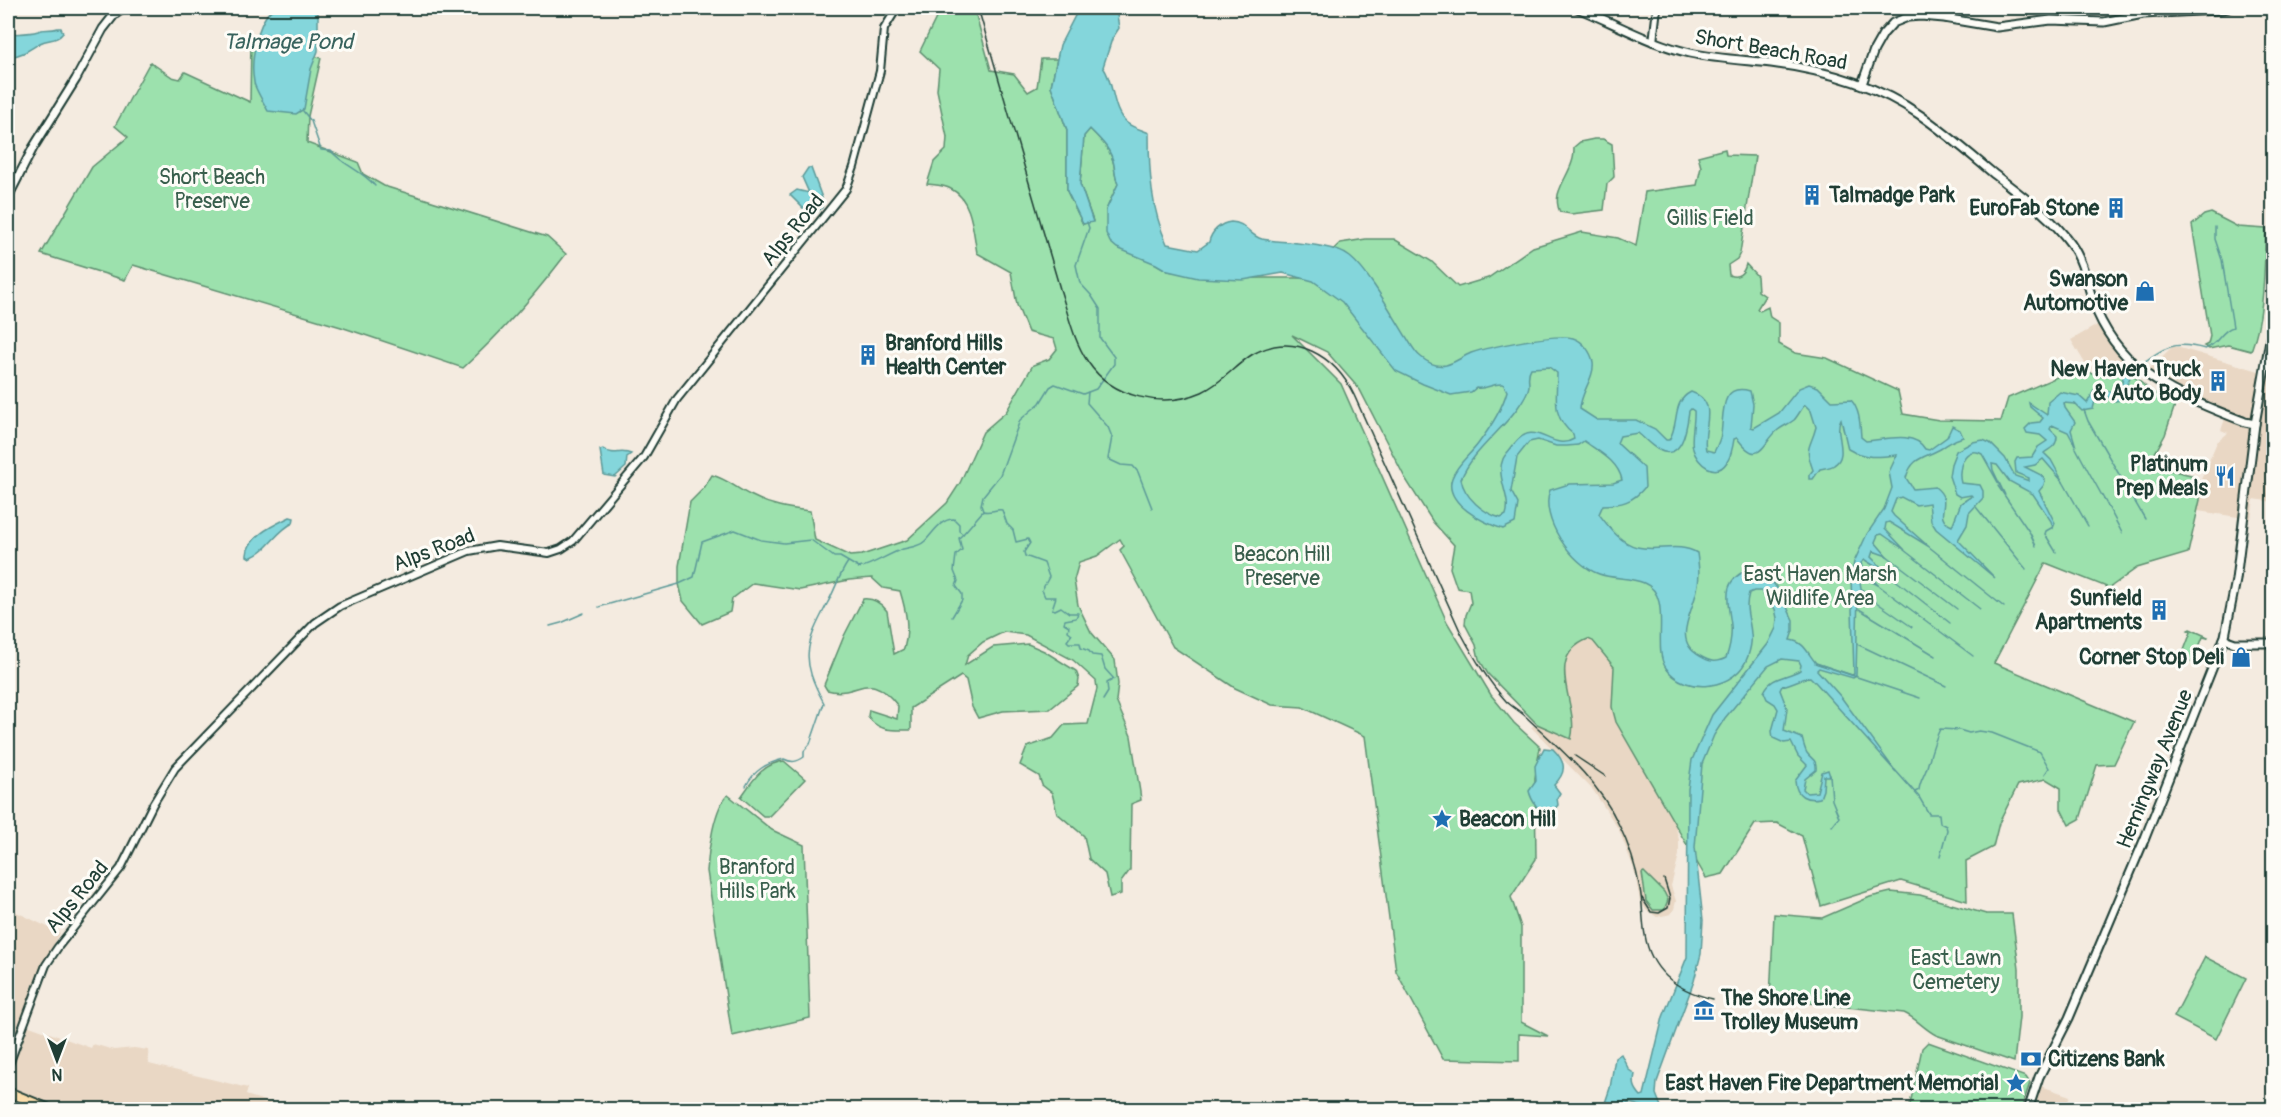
<svg xmlns="http://www.w3.org/2000/svg" width="2281" height="1117" viewBox="0 0 2281 1117" font-family="Pangolin,sans-serif">
<style>
.built{fill:#e9d7c4}
.green{fill:#9ce1ad;stroke:#5e8f70;stroke-width:1.5}
.water{fill:#84d6db;stroke:#5c9998;stroke-width:1.5;fill-rule:evenodd}
.lines{fill:none;stroke-linecap:round;stroke-linejoin:round}
.stream{stroke:#5c9998;stroke-width:1.5}
.tertiary-casing{stroke:#1f3d34;stroke-width:10}
.secondary-casing{stroke:#1f3d34;stroke-width:11}
.primary-casing{stroke:#1f3d34;stroke-width:12}
.tertiary{stroke:#fdfcf7;stroke-width:6}
.secondary{stroke:#fdfcf7;stroke-width:7}
.primary{stroke:#fbddab;stroke-width:8}
.tram{stroke:#1f3d34;stroke-width:1.5}
.labels{text-anchor:middle;dominant-baseline:central;stroke-width:6;stroke-linejoin:round;paint-order:stroke}
.street-label{font-size:21px;fill:#1f3d34;stroke:#fdfcf7}
.park-label{font-size:21px;fill:#385e4c;stroke:#fdfcf7}
.poi-label{font-size:21px;font-weight:bold;fill:#1f3d34;stroke:#fdfcf7;text-anchor:end}
.water-label{font-size:22px;font-style:italic;fill:#38635e;stroke:#fdfcf7}
</style>
<rect width="100%" height="100%" fill="#f4ebe0"/>
<filter id="ink" filterUnits="userSpaceOnUse"><feTurbulence type="fractalNoise" baseFrequency=".0167" numOctaves="2"/><feDisplacementMap in="SourceGraphic" scale="12" xChannelSelector="R" yChannelSelector="G"/><feConvolveMatrix kernelMatrix="1 2 1 2 8 2 1 2 1" color-interpolation-filters="sRGB"/></filter>
<g filter="url(#ink)">
<!-- built -->
<g class="built">
<path d="M2099,324L2127,364L2108,372L2101,362L2089,370L2071,340Z"/>
<path d="M2173,346L2259,371L2272,373L2273,368V502L2254,499L2251,519L2198,511L2200,482L2217,442L2228,433L2221,430L2228,411L2180,390L2148,370Z"/>
<path d="M1543,606L1564,612L1610,656L1645,771L1675,824L1679,840V855L1671,886L1676,901L1674,909L1671,914L1657,917L1646,910L1640,901L1634,869L1619,830L1593,790L1531,727L1537,724L1562,734L1538,682L1534,616Z"/>
<path d="M8,908L60,933L33,985L21,1023L91,1048L93,1044L114,1050L134,1048L148,1050L149,1064L248,1088L246,1095L289,1109H8Z"/>
<path d="M2041,1086L2070,1096L2065,1109H2034Z"/>
</g>
<!-- green -->
<g class="green">
<path d="M941,8H974L991,70L1014,74L1028,92L1037,87L1041,59H1057L1051,86L1067,130V191L1083,224L1093,221L1080,184L1084,136L1090,129C1101,140 1111,149 1114,165C1115,172 1115,177 1118,184L1106,210L1156,264L1168,271L1217,278H1304L1340,243L1366,239H1394L1431,261L1458,287L1488,278L1533,247L1582,232L1618,238L1636,246L1645,192L1697,185L1701,167L1698,156L1725,149L1726,155L1755,156L1740,253L1737,259L1728,265L1729,275C1738,279 1744,273 1746,264L1757,276L1758,291L1765,296L1757,309L1760,311L1768,307L1770,317L1779,323V344L1795,353L1827,358L1898,391L1903,414L1939,420L2001,421L2008,398L2078,368H2084L2097,377L2123,367L2152,392L2175,405L2165,435L2155,453L2170,470L2191,475L2200,482V500L2188,553L2137,568L2109,588L2046,563L1994,663L2134,722L2114,764L2097,765L2080,819L2069,825L2061,809V788L2046,779L2018,785L1999,823L1993,847L1966,861L1967,901L1901,881L1821,906L1802,836L1777,823L1755,824L1723,874L1706,878L1616,722L1612,707L1614,667L1593,641L1588,639C1541,658 1581,706 1571,739L1537,724L1488,674L1479,659L1476,645L1465,624L1466,615L1471,603L1469,590L1457,588L1450,568L1454,545L1433,522L1405,478L1360,390L1327,352L1292,335L1341,384L1447,622L1491,695L1514,723L1540,747L1535,778L1536,859L1511,897L1521,927V1022L1548,1036L1519,1034V1061L1443,1059L1396,971L1365,736L1302,707L1272,705L1235,688L1173,647L1120,550L1124,546L1120,539L1097,556L1079,562L1074,580L1078,605L1091,632L1115,660L1118,684L1116,701L1131,736L1140,792L1141,800L1131,804L1130,870L1121,882V894L1110,897L1105,874L1089,859L1084,836L1057,813L1052,793L1042,785L1039,776L1020,765L1027,747L1053,738L1064,725L1088,724L1097,689L1096,681L1073,660L1026,635L1004,632L983,642L968,655L965,665L993,647L1028,644L1044,651L1076,671L1079,679L1078,686L1050,709L1003,711L978,718L972,707L966,680L961,676L911,708V730C894,730 877,732 868,716L869,710L897,719L898,706C867,666 860,699 827,690L824,685L844,636L863,599C873,598 881,603 887,611L894,654L904,649C910,628 906,611 900,591L883,588L872,578L849,580L800,590L753,583L732,599L730,612L702,624L683,601L679,584V566L690,502L704,488L712,475C727,479 736,488 750,495C771,506 786,508 810,511L815,540L850,556L862,555L907,540L947,503L960,483L983,432L1006,412L1033,365L1049,359L1057,349L1054,339L1028,332L1017,305L1011,272L977,253C973,231 972,199 951,189C944,185 935,185 927,184L934,162L946,150L947,137L937,90L939,69L920,51Z"/>
<path d="M251,39L321,58L308,116L307,143L358,162L363,174L384,186L547,237L566,254C535,295 501,333 463,368L341,327L133,265L125,280L41,254L92,167L128,137L115,126L150,62L172,77L180,79L185,72L250,102Z"/>
<path d="M1594,139H1603L1612,144L1614,177L1607,184L1604,210L1571,214L1560,212C1551,194 1567,179 1572,162C1574,157 1574,152 1574,147L1580,142Z"/>
<path d="M2211,213L2238,227L2266,229C2264,268 2265,314 2251,351L2228,345L2209,349L2204,346L2208,344L2210,336L2192,225L2204,215Z"/>
<path d="M2190,629L2208,637L2207,638L2203,637L2193,662L2181,658L2191,632L2188,630Z"/>
<path d="M784,761L805,779L772,813L769,816H763L741,797C753,780 762,764 784,761Z"/>
<path d="M728,795L772,830L804,845L810,1018L732,1036L707,871C708,853 714,806 728,795Z"/>
<path d="M1644,872L1664,892L1668,900L1664,910H1653L1646,901L1642,873Z"/>
<path d="M1891,892L1920,895L1986,914H2012L2019,969V1017L2014,1062L1936,1035C1924,1029 1916,1018 1904,1013L1770,999L1774,914L1822,918L1870,897Z"/>
<path d="M2205,957L2246,978L2216,1039L2174,1017Z"/>
<path d="M1928,1042L2026,1077L2030,1083L2021,1109H1909L1922,1048Z"/>
</g>
<!-- water -->
<g class="water">
<path d="M274,8H318V51L311,69L304,109L296,114L268,111C265,105 254,87 254,82C250,62 257,19 274,8Z"/>
<path d="M1079,8H1116L1119,28L1112,39L1103,67C1115,83 1111,110 1127,123C1133,128 1143,130 1149,133C1149,172 1151,209 1167,244L1198,250L1209,242C1211,232 1220,223 1231,222C1246,222 1249,236 1262,239C1283,243 1334,243 1350,257C1369,272 1392,314 1405,335C1410,342 1414,352 1421,357C1428,363 1436,367 1446,365C1454,363 1462,357 1471,353C1488,347 1556,333 1573,338C1583,341 1591,352 1593,362C1595,378 1580,393 1580,409L1597,420H1636L1655,429L1666,440H1669C1680,423 1671,402 1691,392C1721,402 1701,428 1706,450L1714,452C1717,446 1720,440 1721,434C1724,416 1719,382 1750,391L1753,404L1751,427L1754,428L1779,413L1799,388L1809,384L1818,387L1832,401L1851,400C1860,410 1860,424 1861,437L1866,441C1884,440 1914,430 1925,449L1929,450L1947,437L1952,426L1960,430L1963,437C1952,440 1951,442 1942,448C1926,458 1912,456 1906,478L1913,489L1935,487C1956,503 1930,516 1952,526L1961,503L1972,496L1971,495L1960,497L1955,494L1949,476L1951,464L1956,451L1973,442L1983,440L1990,443L2005,458L2015,476L2029,481V478L2016,473L2015,462L2017,458L2032,457L2038,447L2047,441L2040,435L2027,433L2025,429L2031,423L2040,422L2043,418L2030,407L2029,403L2047,415L2048,402L2060,392L2079,396L2087,403L2095,389L2116,392L2122,383L2123,375L2130,372L2132,373L2126,386L2129,396L2127,399L2115,401L2100,393L2096,397L2093,409L2082,411L2075,404L2064,403L2065,408L2075,422L2071,430L2076,447L2068,432L2052,425L2050,429L2057,436C2057,446 2051,448 2044,453L2051,460L2063,482L2043,459L2035,465L2025,467L2041,475L2045,480L2044,485L2039,491L2055,523L2053,528L2051,521L2033,494L2009,481L1997,465L1992,464L1993,470L2005,495L1982,454C1964,444 1957,470 1961,483L1980,485L1983,491V498L1969,513L1967,525L1958,540L1995,578L1936,529L1931,521L1929,503L1916,505L1901,497L1896,499L1891,512L1894,516L1928,546L1889,522L1886,523L1885,529L1905,550L1882,534L1878,535L1875,542L1887,556L1873,551L1871,557L1889,575L1865,560L1861,563L1863,569L1878,585L1859,575L1861,588L1866,595L1858,592L1856,676L1853,678L1819,668L1817,670L1841,697L1896,772L1816,683L1810,677C1804,677 1792,684 1782,686L1780,690L1787,708L1784,731L1802,738C1803,742 1805,750 1807,753C1812,760 1817,759 1816,770L1805,779L1803,789L1807,793L1817,792L1822,772L1828,770L1830,776H1824L1823,790L1820,798C1806,801 1796,796 1795,781L1807,765L1798,756L1791,742L1784,743L1773,738L1772,731L1778,709L1775,704L1767,699L1764,692C1771,676 1786,678 1800,670L1801,665L1799,661L1782,659L1768,666L1725,718L1714,735L1702,764L1695,847L1703,920L1701,954L1694,981L1657,1082L1656,1094L1662,1109C1647,1110 1642,1105 1628,1103L1622,1109H1608L1605,1103L1610,1088L1615,1058L1621,1054L1629,1070L1635,1074C1633,1084 1634,1088 1641,1096L1644,1095L1663,1017L1687,957L1688,789L1692,760L1712,715L1768,644L1776,628L1777,618L1775,609L1761,591H1754L1749,593C1744,610 1750,618 1751,634C1752,640 1750,650 1748,656C1737,690 1685,696 1666,668C1651,647 1674,595 1644,583C1630,577 1613,579 1599,574C1572,565 1539,518 1550,490L1569,484L1613,483L1622,480C1618,461 1599,452 1584,441L1578,445L1567,446H1556L1538,440L1529,442L1517,457L1511,491L1518,504L1515,523L1503,529C1484,523 1443,503 1452,478C1457,464 1469,456 1478,444C1490,428 1502,410 1507,391L1503,384C1492,383 1486,390 1476,388L1471,392L1451,395L1423,384L1396,371L1342,302L1313,281L1283,273L1243,280L1198,278L1168,271L1156,264L1117,248L1110,242L1106,233V210L1118,184C1115,177 1115,172 1114,165C1111,149 1101,140 1090,129L1084,136L1080,184L1093,222L1083,224L1067,191V130L1051,86L1060,45ZM1549,367L1557,373C1557,398 1551,417 1573,434L1574,439C1551,453 1536,416 1514,444C1511,449 1505,454 1503,459C1495,478 1512,497 1506,515L1501,518C1484,514 1464,497 1461,479C1472,452 1499,433 1516,410C1521,403 1528,394 1529,386C1529,378 1527,374 1531,368ZM1805,405L1811,411L1816,427C1810,450 1804,445 1813,470L1809,475V479H1813L1820,469C1824,468 1830,468 1834,465C1850,455 1833,432 1841,419L1848,449C1865,459 1879,457 1897,455L1889,472L1892,488L1884,509L1867,534L1854,562L1851,577L1854,674L1852,675L1816,663C1807,653 1805,642 1790,640L1793,631V620L1780,592L1771,580L1749,569C1720,581 1728,600 1731,625C1732,636 1730,647 1726,658C1716,663 1710,662 1700,656C1672,641 1692,614 1697,590C1700,577 1699,567 1697,553C1679,542 1657,552 1637,547C1620,543 1609,527 1599,514L1603,505C1621,505 1633,502 1645,487L1644,468L1617,443L1620,436L1638,433C1644,438 1650,445 1657,449C1683,464 1687,426 1689,411L1691,409L1694,411C1695,423 1690,437 1693,449C1697,464 1716,479 1727,462C1731,456 1733,446 1734,439L1737,438C1760,469 1762,443 1778,430C1783,426 1789,424 1794,420C1798,416 1801,409 1805,405Z"/>
<path d="M58,28H61L63,33C56,42 49,38 40,43C29,50 21,56 8,57L9,34C20,33 28,34 38,31C44,28 50,31 58,28Z"/>
<path d="M808,168H811L822,198V208L817,212L803,208L790,195L797,190L809,193L802,177Z"/>
<path d="M603,449C615,457 620,449 631,454L627,457L626,467L615,477L604,475L600,450Z"/>
<path d="M290,517L294,518L293,523C276,531 268,551 250,558L247,556C246,537 276,524 290,517Z"/>
<path d="M1544,748L1553,749C1565,761 1568,771 1554,785L1560,793L1557,798L1558,805L1549,816C1540,814 1531,800 1529,791L1536,781L1535,766Z"/>
</g>
<g class="lines">
<!-- stream -->
<g class="stream">
<path d="M303,111L311,121L321,150L331,151C344,166 363,171 375,186"/>
<path d="M1087,222L1089,228L1076,265L1080,283L1091,295L1100,309V338L1114,357V364L1096,389L1083,394L1055,384L1050,387L1040,403L1020,420L1000,475L983,496L981,505L983,511C990,513 995,509 1002,510L1007,524L1013,530L1016,542L1028,539L1030,543L1024,552L1025,556L1044,563L1049,577L1042,590L1045,597H1056L1052,609L1055,610L1061,607L1069,613H1078L1076,618L1065,620L1064,623L1069,626L1068,631L1072,634L1067,641L1069,643H1080L1081,648L1089,651L1092,655L1101,656L1105,669L1114,679L1107,683L1108,692L1103,700"/>
<path d="M2140,365C2165,347 2174,340 2205,349C2219,344 2220,331 2233,327L2222,260L2215,239V227"/>
<path d="M2129,374L2134,370"/>
<path d="M1088,392L1087,403L1108,427L1112,437L1108,459L1121,465L1133,466L1138,472L1152,508"/>
<path d="M2084,410L2088,421L2145,519"/>
<path d="M2076,448C2091,477 2108,505 2122,533"/>
<path d="M2062,480L2088,526"/>
<path d="M1998,486L2030,533L2036,546"/>
<path d="M1976,507L2026,569"/>
<path d="M2053,527L2046,531L2045,534L2056,552"/>
<path d="M1928,546L2004,607"/>
<path d="M1904,550L1980,609"/>
<path d="M1887,556L1957,609"/>
<path d="M1889,575L1950,623"/>
<path d="M1878,585L1973,656"/>
<path d="M1866,595L1912,627"/>
<path d="M599,607L679,584L694,577L702,542L735,530L761,540L784,543L811,540L834,557H840L859,568C875,564 888,554 903,549C911,547 919,547 925,541C934,532 940,519 954,519L959,524V531L963,534L983,511"/>
<path d="M1859,609L1936,656"/>
<path d="M952,617L962,600V594L956,586L958,581L954,571L956,555L962,550L959,538L963,534"/>
<path d="M550,626L561,623L584,613"/>
<path d="M1857,644L1946,686"/>
<path d="M1815,663L1920,698"/>
<path d="M1895,770L1919,797L1929,814H1939L1940,823L1946,826L1947,830L1940,856"/>
<path d="M1830,775L1832,800L1839,817L1832,826"/>
<path d="M746,786C754,770 767,763 784,759C792,763 797,762 804,757V751L810,744L824,703C800,659 805,646 827,604C835,590 839,575 848,562"/>
<path d="M1915,792L1919,790C1920,780 1925,775 1927,767C1931,753 1934,741 1940,729L1959,730L1969,733L1979,731L1992,733L2040,752L2049,768L2045,774"/>
</g>
<!-- tertiary casing -->
<g class="tertiary-casing">
<g id="tertiary">
<path d="M1653,42L1657,8"/>
<path d="M8,1067L46,965L58,947L121,868L153,804L175,768L315,623L340,606L469,551L497,546L549,553L561,549L573,541L644,457L677,399L846,189L854,167L880,71L884,29L897,8"/>
</g>
</g>
<!-- secondary casing -->
<g class="secondary-casing">
<g id="secondary">
<path d="M1577,8C1615,23 1650,44 1690,53C1717,59 1744,60 1771,63C1824,70 1876,84 1920,115C1946,133 1970,154 1994,174C2021,195 2051,216 2071,244C2085,264 2088,290 2097,312C2126,378 2183,397 2245,422L2255,424"/>
<path d="M1862,84L1874,50L1883,34L1893,23L1908,17L1921,16L1944,18L1997,27L2051,20L2104,22L2143,14L2217,10L2228,8"/>
<path d="M8,197L33,148L76,79L103,29L114,15L124,8"/>
<path d="M2224,639L2235,643H2274"/>
<path d="M2028,1110L2039,1077L2069,1018L2145,838L2225,636L2236,580L2255,424L2270,340L2274,307"/>
</g>
</g>
<!-- primary casing -->
<g class="primary-casing">
<path id="primary" d="M8,1092L52,1110"/>
</g>
<!-- tertiary -->
<use href="#tertiary" class="tertiary"/>
<!-- secondary -->
<use href="#secondary" class="secondary"/>
<!-- primary -->
<use href="#primary" class="primary"/>
<!-- tram -->
<g class="tram">
<path d="M978,8L1060,289C1068,313 1073,340 1088,362C1112,398 1163,409 1202,392C1222,383 1235,365 1253,354C1295,331 1335,356 1354,395L1461,633C1474,657 1487,680 1506,701C1511,706 1518,710 1524,715C1559,748 1598,780 1619,825C1629,845 1636,867 1640,889C1643,904 1642,920 1645,935C1651,972 1678,991 1713,999"/>
<path d="M1575,756L1605,776"/>
<path d="M1642,898L1651,912L1659,913L1668,908L1670,898L1664,879"/>
</g>
</g>
</g>
<!-- icons -->
<defs>
<g id="building-bare" transform="scale(1.62)"><path d="M-4-6H4V6H1V3H-1V6H-4ZM-2.5-4.3h1.7v1.8h-1.7ZM.8-4.3h1.7v1.8H.8ZM-2.5-1h1.7V.8h-1.7ZM.8-1h1.7V.8H.8Z" fill="#1f6fb2" stroke="#fdfcf7" stroke-width="2.5" paint-order="stroke"/></g>
<g id="shop-bare" transform="scale(1.62)"><path d="M-5-2.5h2.3a2.7 3.5 0 0 1 5.4 0H5L5.5 6h-11ZM-1.5-2.5h3a1.5 2.3 0 0 0-3 0Z" fill="#1f6fb2" stroke="#fdfcf7" stroke-width="2.5" paint-order="stroke"/></g>
<g id="restaurant-bare" transform="scale(1.62)"><path d="M-5-6h1v4h1v-4h1v4h1v-4h1v5L-1.5 .5V6h-2V.5L-5-1ZM5-6V6H3V1.5H1.5Q1.5-4 5-6Z" fill="#1f6fb2" stroke="#fdfcf7" stroke-width="2.5" paint-order="stroke"/></g>
<g id="sight-bare" transform="scale(1.62)"><path d="M0-6L1.8-2.2L6-1.7L2.9 1.2L3.7 5.4L0 3.3L-3.7 5.4L-2.9 1.2L-6-1.7L-1.8-2.2Z" fill="#1f6fb2" stroke="#fdfcf7" stroke-width="2.5" paint-order="stroke"/></g>
<g id="museum-bare" transform="scale(1.62)"><path d="M0-6L6-3V-2H-6V-3ZM-5-1h2V3h-2ZM-1-1h2V3h-2ZM3-1h2V3H3ZM-6 4H6V6H-6Z" fill="#1f6fb2" stroke="#fdfcf7" stroke-width="2.5" paint-order="stroke"/></g>
<g id="bank-bare" transform="scale(1.62)"><path d="M-6-4H6V4H-6ZM0-2.3a2.3 2.3 0 1 0 0 4.6a2.3 2.3 0 1 0 0-4.6Z" fill="#1f6fb2" stroke="#fdfcf7" stroke-width="2.5" paint-order="stroke"/></g>
</defs>
<g fill-rule="evenodd">
<use href="#building-bare" x="1812" y="195"/>
<use href="#building-bare" x="2116" y="208"/>
<use href="#shop-bare" x="2145" y="291"/>
<use href="#building-bare" x="868" y="355"/>
<use href="#building-bare" x="2218" y="381"/>
<use href="#restaurant-bare" x="2225" y="476"/>
<use href="#building-bare" x="2159" y="610"/>
<use href="#shop-bare" x="2241" y="657"/>
<use href="#sight-bare" x="1442" y="819"/>
<use href="#museum-bare" x="1704" y="1010"/>
<use href="#bank-bare" x="2031" y="1059"/>
<use href="#sight-bare" x="2016" y="1083"/>
</g>
<g class="labels">
<!-- street labels -->
<g class="street-label">
<text transform="translate(1771 50) rotate(10)">Short Beach Road</text>
<text transform="translate(793 230) rotate(-51)">Alps Road</text>
<text transform="translate(434 550) rotate(-21)">Alps Road</text>
<text transform="translate(2155 769) rotate(-68)">Hemingway Avenue</text>
<text transform="translate(77 897) rotate(-51)">Alps Road</text>
</g>
<!-- park labels -->
<g class="park-label">
<text x="212" y="177">Short Beach<tspan x="212" dy="24">Preserve</tspan></text>
<text x="1710" y="218">Gillis Field</text>
<text x="1282" y="554">Beacon Hill<tspan x="1282" dy="24">Preserve</tspan></text>
<text x="1820" y="574">East Haven Marsh<tspan x="1820" dy="24">Wildlife Area</tspan></text>
<text x="757" y="867">Branford<tspan x="757" dy="24">Hills Park</tspan></text>
<text x="1956" y="958">East Lawn<tspan x="1956" dy="24">Cemetery</tspan></text>
</g>
<!-- poi labels -->
<g class="poi-label">
<text x="1829" y="195" text-anchor="start">Talmadge Park</text>
<text x="2099" y="208">EuroFab Stone</text>
<text x="2128" y="279">Swanson<tspan x="2128" dy="24">Automotive</tspan></text>
<text x="885" y="343" text-anchor="start">Branford Hills<tspan x="885" dy="24">Health Center</tspan></text>
<text x="2201" y="369">New Haven Truck<tspan x="2201" dy="24">&amp; Auto Body</tspan></text>
<text x="2208" y="464">Platinum<tspan x="2208" dy="24">Prep Meals</tspan></text>
<text x="2142" y="598">Sunfield<tspan x="2142" dy="24">Apartments</tspan></text>
<text x="2224" y="657">Corner Stop Deli</text>
<text x="1459" y="819" text-anchor="start">Beacon Hill</text>
<text x="1721" y="998" text-anchor="start">The Shore Line<tspan x="1721" dy="24">Trolley Museum</tspan></text>
<text x="2048" y="1059" text-anchor="start">Citizens Bank</text>
<text x="1999" y="1083">East Haven Fire Department Memorial</text>
</g>
<!-- water labels -->
<g class="water-label">
<text x="288" y="42">Talmage Pond</text>
</g>
</g>
<!-- margin -->
<rect width="2281" height="1117" fill="none" stroke="#fdfcf7" stroke-width="30"/>
<rect x="15" y="15" width="2251" height="1087" fill="none" stroke="#1f3d34" stroke-width="2" filter="url(#ink)"/>
<!-- north arrow -->
<g transform="translate(57 1060) rotate(180)" stroke="#fdfcf7" stroke-width="4.5" paint-order="stroke">
<path d="M0-4.5L10 22L0 15L-10 22Z" fill="#1f3d34"/>
<text y="-9" font-size="16" font-weight="bold" text-anchor="middle" fill="#1f3d34">N</text>
</g>
</svg>
